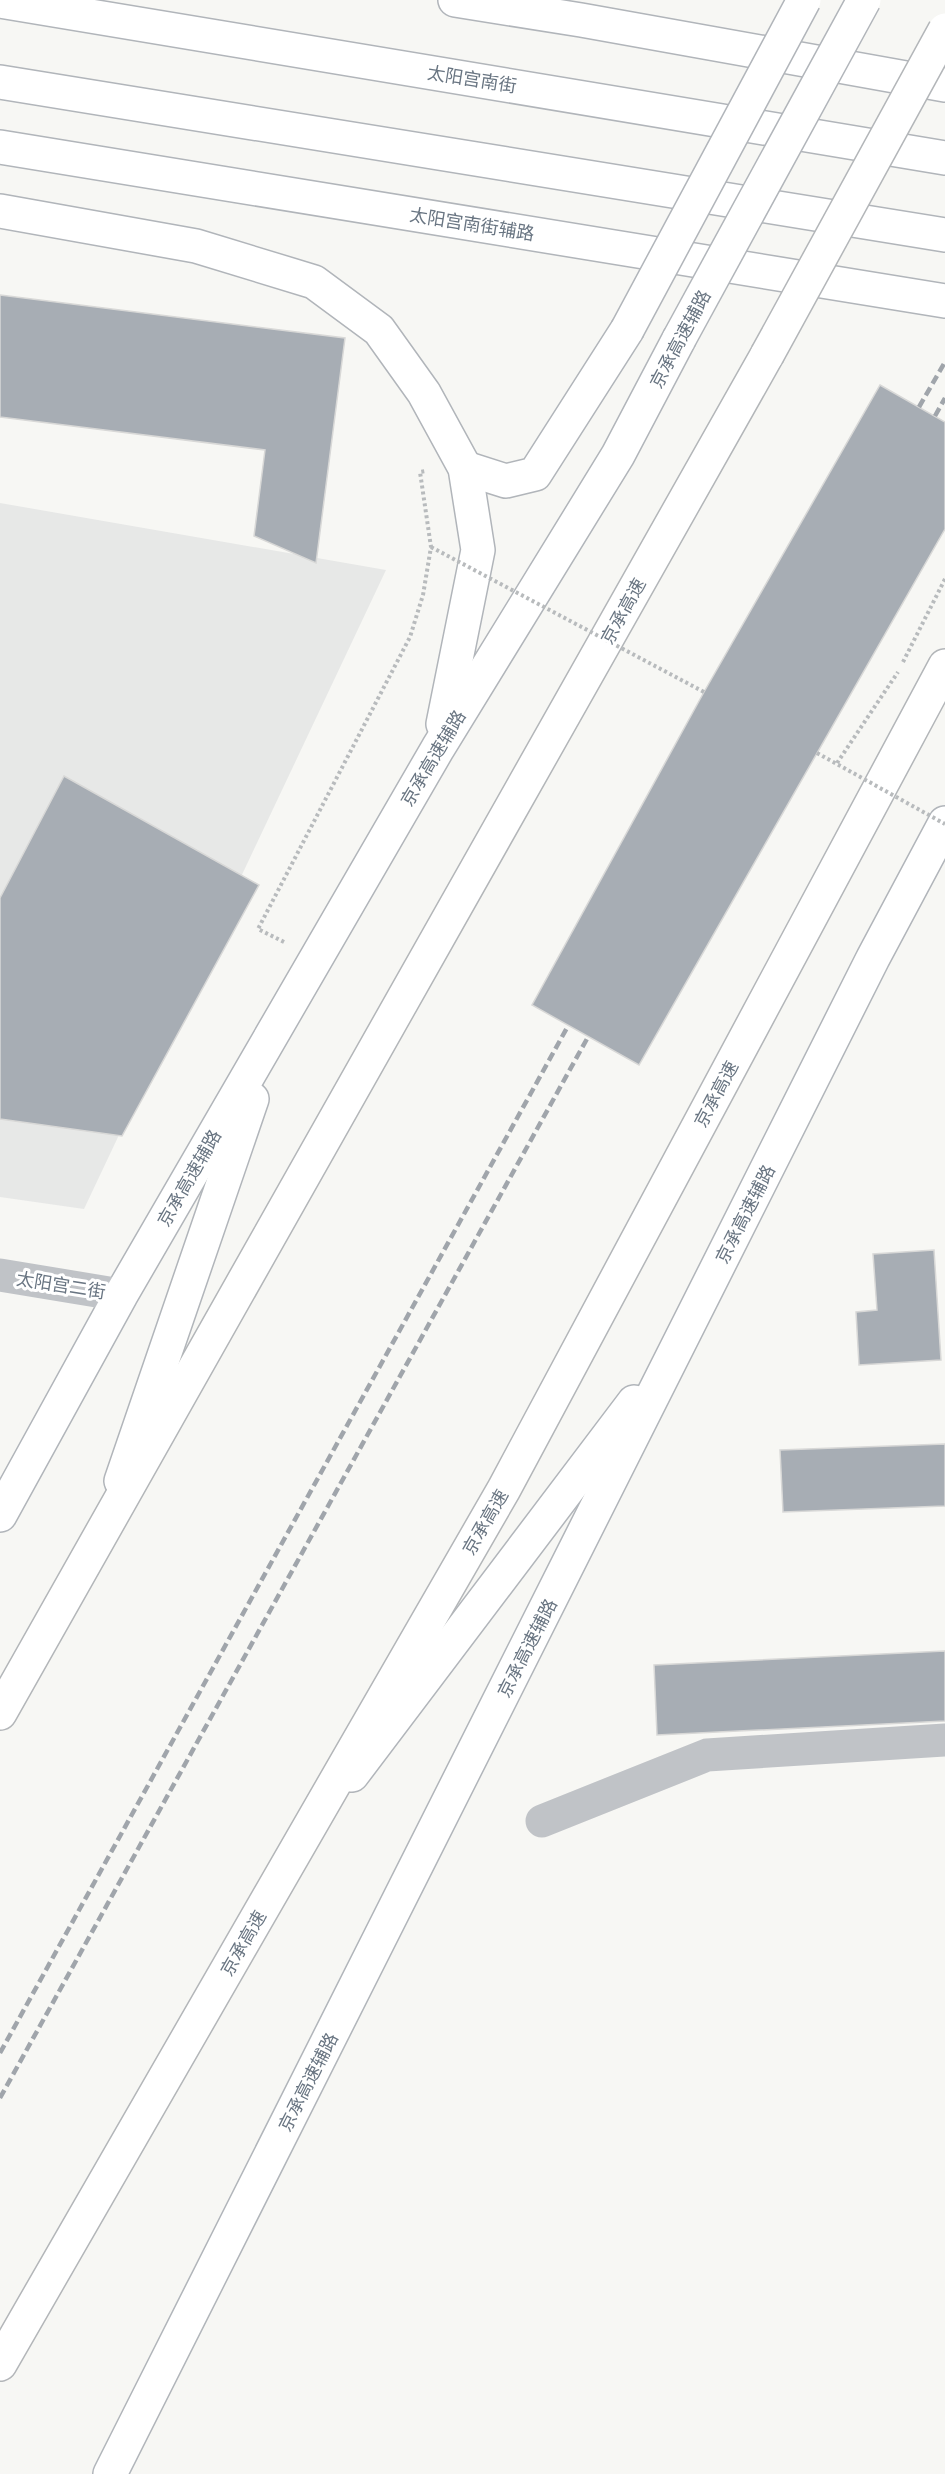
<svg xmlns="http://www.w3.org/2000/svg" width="945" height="2474" viewBox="0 0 945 2474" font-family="'Asap Condensed','Noto Sans SC',sans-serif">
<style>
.built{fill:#e7e8e7}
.building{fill:#a7adb4;stroke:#d8d8d7;stroke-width:1.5}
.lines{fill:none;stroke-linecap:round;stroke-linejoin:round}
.secondary-casing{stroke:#b1b5ba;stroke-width:36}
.highway-casing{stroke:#b3b6b9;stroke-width:36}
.path{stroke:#b8bbbd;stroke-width:4;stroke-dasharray:3 3;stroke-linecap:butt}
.street{stroke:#c0c3c7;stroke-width:33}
.secondary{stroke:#fff;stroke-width:33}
.highway{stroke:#fff;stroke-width:33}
.rail{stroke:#a0a5ab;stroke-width:4.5;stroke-dasharray:9 4.5;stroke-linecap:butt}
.secondary-bridge-casing{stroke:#b1b5ba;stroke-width:36;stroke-linecap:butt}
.highway-bridge-casing{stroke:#b3b6b9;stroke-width:36;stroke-linecap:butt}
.path-bridge{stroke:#b8bbbd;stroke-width:4;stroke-dasharray:3 3;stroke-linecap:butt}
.secondary-bridge{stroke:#fff;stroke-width:33}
.highway-bridge{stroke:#fff;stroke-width:33}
.labels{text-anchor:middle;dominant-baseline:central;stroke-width:6;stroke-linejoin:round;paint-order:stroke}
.street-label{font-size:18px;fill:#697582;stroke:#fff}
</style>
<rect width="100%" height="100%" fill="#f7f7f4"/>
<!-- built -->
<path class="built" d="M0,503L386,570L84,1209L0,1197Z"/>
<!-- building -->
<g class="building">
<path d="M0,295L345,338L316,563L254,536L265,450L0,417Z"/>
<path d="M880,385L945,422V529L639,1065L532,1005L704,692Z"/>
<path d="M64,776L259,885L122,1136L0,1119V898Z"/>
<path d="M934,1250L941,1360L859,1365L856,1312L877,1310L873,1254Z"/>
<path d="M945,1444V1506L783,1512L780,1450Z"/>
<path d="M945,1651V1721L657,1735L654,1665Z"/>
</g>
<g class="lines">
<!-- secondary casing -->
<g class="secondary-casing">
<g id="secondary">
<path d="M455,0L581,20L945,85"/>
<path d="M0,1L945,158"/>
<path d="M0,82L945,235"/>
<path d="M0,147L945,301"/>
<path d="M0,211L196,246L314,282L379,330L424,393L465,468L478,550L443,724"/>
<path d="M465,468L506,481L535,474L627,330"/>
<path d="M121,1481L252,1099"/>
<path d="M0,1515L121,1295L438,748L618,455L679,339"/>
<path d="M352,1775L634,1402"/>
<path d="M110,2474L873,958L945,823"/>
</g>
</g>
<!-- highway casing -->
<g class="highway-casing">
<g id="highway">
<path d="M0,1713L767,355"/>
<path d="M0,2364L504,1489L945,666"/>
</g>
</g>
<!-- path -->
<g class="path">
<path d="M903,662L945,579"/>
<path d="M837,763L898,672"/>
<path d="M284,942L258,929L410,637L423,595L431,547L420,472L426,471"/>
</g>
<!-- street -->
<g class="street">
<path d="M0,1275L121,1295"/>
<path d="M542,1821L707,1755L945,1740"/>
</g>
<!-- secondary -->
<use href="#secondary" class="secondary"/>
<!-- highway -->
<use href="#highway" class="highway"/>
<!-- rail -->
<g class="rail">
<path d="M919,407L945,362"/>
<path d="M935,416L945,398"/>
<path d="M0,2053L568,1026"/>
<path d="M0,2098L588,1037"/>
</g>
<!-- secondary-bridge casing -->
<g class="secondary-bridge-casing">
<g id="secondary-bridge">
<path d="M627,330L804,0"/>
<path d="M679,339L864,0"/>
</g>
</g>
<!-- highway-bridge casing -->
<g class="highway-bridge-casing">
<path id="highway-bridge" d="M767,355L945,30"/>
</g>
<!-- path-bridge -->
<g class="path-bridge">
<path d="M431,547L704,692"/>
<path d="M817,753L945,824"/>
</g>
<!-- secondary-bridge -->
<use href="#secondary-bridge" class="secondary-bridge"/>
<!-- highway-bridge -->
<use href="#highway-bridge" class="highway-bridge"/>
</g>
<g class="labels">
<!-- street labels -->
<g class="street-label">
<text transform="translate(472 79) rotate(9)">太阳宫南街</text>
<text transform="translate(472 224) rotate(9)">太阳宫南街辅路</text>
<text transform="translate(680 339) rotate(-62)">京承高速辅路</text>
<text transform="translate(623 611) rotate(-61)">京承高速</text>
<text transform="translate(433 758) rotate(-59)">京承高速辅路</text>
<text transform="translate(716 1094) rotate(-62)">京承高速</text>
<text transform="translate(189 1178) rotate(-60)">京承高速辅路</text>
<text transform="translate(745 1214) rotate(-63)">京承高速辅路</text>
<text transform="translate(61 1285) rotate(9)">太阳宫二街</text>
<text transform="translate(485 1522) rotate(-60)">京承高速</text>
<text transform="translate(527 1648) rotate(-63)">京承高速辅路</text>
<text transform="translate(243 1943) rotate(-60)">京承高速</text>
<text transform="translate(308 2082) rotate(-63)">京承高速辅路</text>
</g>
</g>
</svg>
